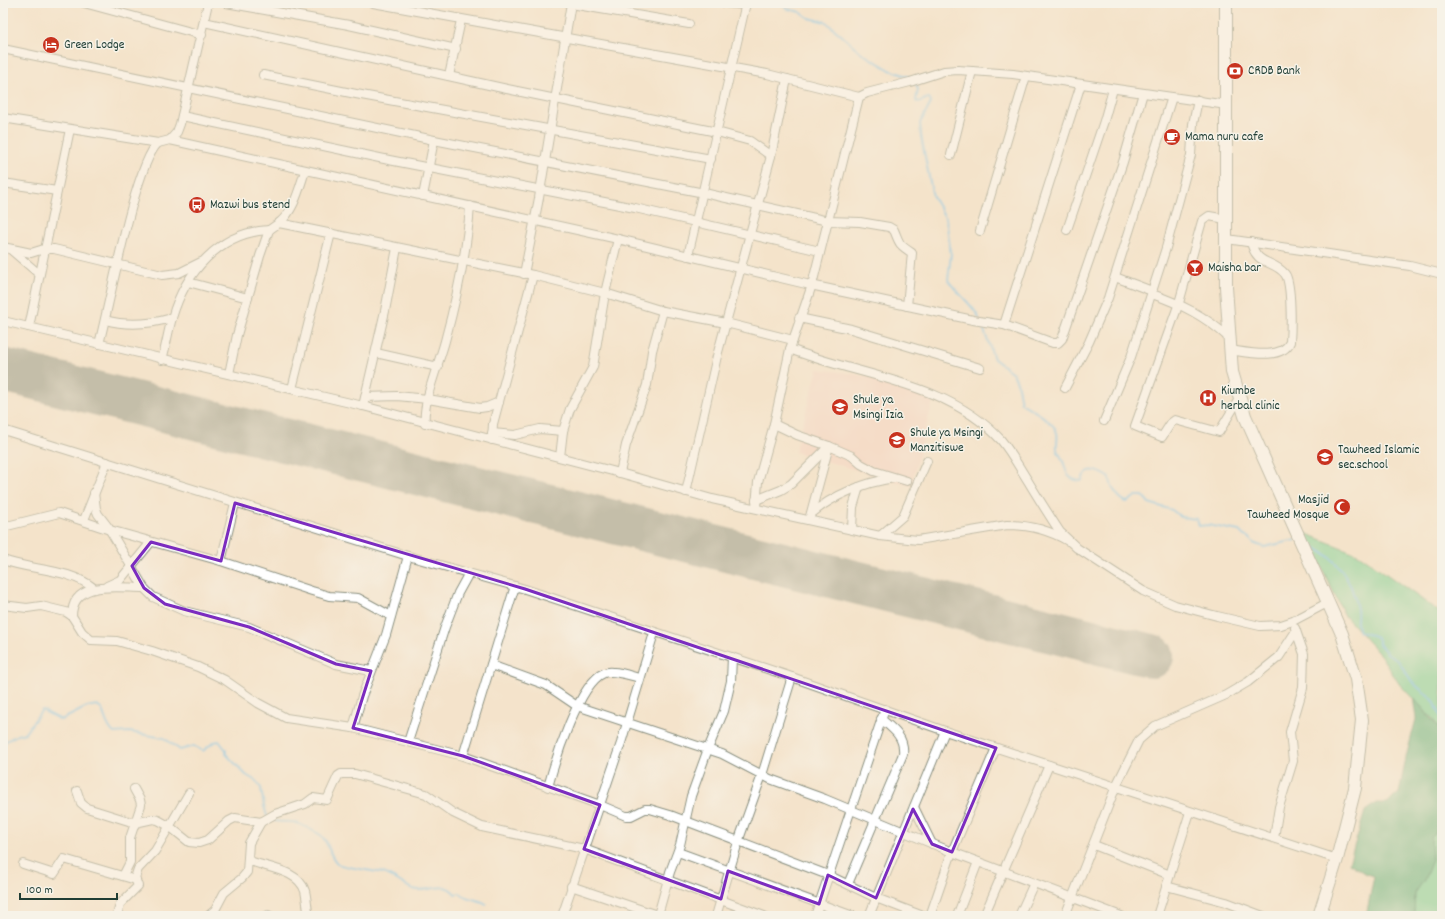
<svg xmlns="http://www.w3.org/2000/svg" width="1445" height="919" viewBox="0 0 1445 919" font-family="Dekko,sans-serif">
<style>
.built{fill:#f6d2c3}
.green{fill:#7ad298;stroke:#4c8866}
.forest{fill:#63b480;stroke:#41785a}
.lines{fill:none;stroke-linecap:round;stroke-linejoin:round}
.stream{stroke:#71c1ec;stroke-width:2}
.runway{stroke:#8a9080;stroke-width:44}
.minor-casing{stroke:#8a9080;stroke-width:10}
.highway-casing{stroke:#8a9080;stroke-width:14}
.minor{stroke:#fff;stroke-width:8}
.highway{stroke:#fff;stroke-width:12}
.marked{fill:none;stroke:#7b2cbf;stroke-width:3;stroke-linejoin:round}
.labels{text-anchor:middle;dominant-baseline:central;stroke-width:3;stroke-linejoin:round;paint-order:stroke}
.poi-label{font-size:13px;fill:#1f3d34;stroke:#f7f3e8;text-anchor:start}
</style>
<rect width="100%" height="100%" fill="#f7f3e8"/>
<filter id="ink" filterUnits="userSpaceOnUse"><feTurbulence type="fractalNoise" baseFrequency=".025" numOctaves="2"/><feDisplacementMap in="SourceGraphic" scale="8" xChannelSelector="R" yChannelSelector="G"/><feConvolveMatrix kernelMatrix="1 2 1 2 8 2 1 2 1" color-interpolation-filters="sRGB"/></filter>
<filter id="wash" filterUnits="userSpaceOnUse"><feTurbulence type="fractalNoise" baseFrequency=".012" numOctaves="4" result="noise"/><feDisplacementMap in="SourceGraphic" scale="16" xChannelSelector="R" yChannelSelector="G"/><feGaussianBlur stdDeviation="0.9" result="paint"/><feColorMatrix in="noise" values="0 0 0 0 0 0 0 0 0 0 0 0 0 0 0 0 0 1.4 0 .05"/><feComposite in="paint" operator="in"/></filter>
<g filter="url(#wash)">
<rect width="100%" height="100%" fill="#f4e3cb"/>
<!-- built -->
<path class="built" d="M818,369L880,378L933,400L911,486L795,452Z"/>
<!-- green -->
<g class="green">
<path d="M1305,533L1360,555L1442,614V732L1432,718L1400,685L1381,656L1345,616Z"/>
<path d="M1442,826V916H1414L1415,893L1424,880L1432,860L1431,838Z"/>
</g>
<!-- forest -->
<path class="forest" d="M1413,697L1442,732V826L1431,838L1432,860L1424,880L1415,893L1414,916H1366L1374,876L1364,873L1349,863L1365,811L1376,803H1387L1399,793L1406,757L1416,719Z"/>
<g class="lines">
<!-- stream -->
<g class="stream">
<path d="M783,3L785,8L800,12L809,18L826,22L863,54L890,70L912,78"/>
<path d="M915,83L918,89L916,101L918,102L929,98L931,103L920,123L921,136L933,197L946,219L951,254L948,280C957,294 972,303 979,318"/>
<path d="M982,324L994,359L1013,373L1017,382L1021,403C1033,410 1046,417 1054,427C1060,433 1056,441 1057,449C1057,452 1060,454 1061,457C1068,469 1063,479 1081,481C1084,478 1083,475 1086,473C1092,467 1104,474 1110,478C1110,486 1118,499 1127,502L1136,496H1143L1149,503L1172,510L1181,517L1197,519L1199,526L1208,525L1239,531L1244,536L1250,538L1253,543L1264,547L1296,540"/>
<path d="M1307,544C1336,556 1352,577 1357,609C1359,619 1354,619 1359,632L1375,636L1379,640V644L1388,654L1397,659L1413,683L1434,701L1442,720"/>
<path d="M3,743L17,735L25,733L42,710L61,720L87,707L97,705C106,709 103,724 114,733L129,732L164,738L180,750L194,746L203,751L214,742L219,741L226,750V754L246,775L256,781L261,788L264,806L267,816"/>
<path d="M270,819C279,824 288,820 297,823C304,826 312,830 319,834C330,841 328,856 338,864C343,867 375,871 383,873C394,876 402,885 413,889C429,894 444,879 455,894L460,893C468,901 478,898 486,904"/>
</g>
<!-- runway -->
<path class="runway" d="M3,370L1152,656"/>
</g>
</g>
<g filter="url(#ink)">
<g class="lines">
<!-- minor casing -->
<g class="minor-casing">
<g id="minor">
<path d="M84,3L202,35"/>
<path d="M226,3L349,25L456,49"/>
<path d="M373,3L767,74L859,97"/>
<path d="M725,3L746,5"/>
<path d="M571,4L689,24"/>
<path d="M204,22L507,89L717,132L750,141L771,156"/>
<path d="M3,49L434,140L704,193L828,221L860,222L889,227L894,230C900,244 898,244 912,253L907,306"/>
<path d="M263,75L356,94L711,159"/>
<path d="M449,76L461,20"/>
<path d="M182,116L389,160L635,208L820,251"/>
<path d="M3,118L158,143"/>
<path d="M170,140L177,132L180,124L208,3"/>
<path d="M951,155L972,71"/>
<path d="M3,183L57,191"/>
<path d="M423,196L434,140"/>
<path d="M1226,219L1209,216L1202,221L1179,303L1135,426L1162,437L1171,423L1175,420L1219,432L1239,399"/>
<path d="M279,223C294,211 299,189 305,171"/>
<path d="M1067,230L1104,121L1113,89"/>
<path d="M980,231L1026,76"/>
<path d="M1227,239L1410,266L1442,274"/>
<path d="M3,247L31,253L44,249H54L162,275L179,273L201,262"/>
<path d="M10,249L39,274"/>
<path d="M688,256L746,3"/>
<path d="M524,274L539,198L571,3"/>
<path d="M1115,277L1152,291"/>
<path d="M188,282L248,298"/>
<path d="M1152,294C1181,304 1205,316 1228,337"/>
<path d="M799,318L851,329L980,368"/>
<path d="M105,320C127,326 151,324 172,318"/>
<path d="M3,321L363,406L620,473L712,499L880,536L918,540L1007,525C1030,525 1049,530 1068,541"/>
<path d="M1004,325L1053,343H1058L1062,339L1123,162L1143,93"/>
<path d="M29,327L70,129"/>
<path d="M99,344C109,307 135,164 158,143L170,140L618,239L806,284L973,320L1004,325L1081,84"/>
<path d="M790,349C860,377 947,381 1001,440C1011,452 1019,467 1028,481C1038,498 1049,515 1060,532L1077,548L1143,591L1175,605L1217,616L1260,626L1281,625L1293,621L1329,602"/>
<path d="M1229,350C1246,352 1282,361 1290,342C1291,329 1292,283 1285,274C1273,259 1257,267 1251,242"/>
<path d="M376,353L438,367"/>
<path d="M162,360C166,346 168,332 172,318C185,273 219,232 269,230"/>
<path d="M229,374L237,335L260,256L269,230L279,223L533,275L605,293L663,311L726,323L793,340"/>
<path d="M1065,388L1089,342L1108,298L1172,97"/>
<path d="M292,389L331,233"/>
<path d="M366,397L397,396L428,399L480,408L487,407L499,402"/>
<path d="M363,406L385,311L397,248"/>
<path d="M1104,421L1131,357L1166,248L1191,155L1193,124L1198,100"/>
<path d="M425,424C422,402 439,364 445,341C457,297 467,252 470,206"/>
<path d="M774,424L797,435L829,446L809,520"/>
<path d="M3,430L408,556L525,589L786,675L945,731L1337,859"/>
<path d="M492,433L515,435L540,429L563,431"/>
<path d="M492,440L493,424L533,275"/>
<path d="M560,457L563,431L570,409L593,367L605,293L618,239"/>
<path d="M620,473L626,445L647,385L652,351L663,311"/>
<path d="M686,492L717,356L771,156L787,79"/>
<path d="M94,493L96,509L98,514L108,527L144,588L153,597L184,611L249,627L336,664L371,671"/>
<path d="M756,500L781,490L791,484L829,446L852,456L861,464L874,471L907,481"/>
<path d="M756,507L758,482L774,424L790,349L812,285L859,97L867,93L910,82L944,71L958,70L1013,74L1227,105"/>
<path d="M811,514C833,495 866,482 894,478"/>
<path d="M84,520L107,462"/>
<path d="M3,527L59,513L110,530L221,561L312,591L329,596L358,598L391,616"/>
<path d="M852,530L853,507L859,487"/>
<path d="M880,536L903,516L927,461"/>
<path d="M3,560C33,571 69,568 95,589"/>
<path d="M221,561L235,503"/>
<path d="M107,586L120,580L151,542"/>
<path d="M3,605L27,608L41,606L66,612L72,616L82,632L91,640L117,641L152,651L198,667L225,680L258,703L286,718L353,728L463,756L600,805L626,816H631L645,809H650L670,815L828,875L876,898L923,916"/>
<path d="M72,616C72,579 118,588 144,588"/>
<path d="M491,665L546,685L577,706L722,754L770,779L825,799L952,852L996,748"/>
<path d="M353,728L362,696L386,635L408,556"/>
<path d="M408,742L445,627L458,593L469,573"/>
<path d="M463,756L515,586"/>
<path d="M548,787C555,761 579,683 604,673C613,669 630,676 640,678"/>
<path d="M77,791L81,803L87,808L135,823L153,819L158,820L169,826L189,842L199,843L208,840L229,821L235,818L261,822L275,814L305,804L313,798L327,800L338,776L341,774H355L426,794L453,813L482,827L584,849L764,916"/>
<path d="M914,807L932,844"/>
<path d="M1274,838L1279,807L1293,761L1290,732L1303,688L1304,654L1295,628"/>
<path d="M1094,845L1170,875"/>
<path d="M678,852L853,916"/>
<path d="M248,860C265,868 298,869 305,891C307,899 307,908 309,916"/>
<path d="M23,864L54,874L64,859L136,880"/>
<path d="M123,876L130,862V838L141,805L140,800L134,789"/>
<path d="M848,884L903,754C905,737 893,729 881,719"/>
<path d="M571,886L660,916"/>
<path d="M1166,886L1226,902L1263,916"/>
<path d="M268,915L270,916"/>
<path d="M658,915L670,872L680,845L691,796L708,749L724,711L731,681L732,657"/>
<path d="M117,916L120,904L138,886L135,878L138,869L155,851L189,793"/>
<path d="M208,916L215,910L224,893L242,878L247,872L249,843L261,822"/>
<path d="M562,916L621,743L654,633"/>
<path d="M716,916L738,842L762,775L792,677"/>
<path d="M815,916L885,709"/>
<path d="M869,916L945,731"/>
<path d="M930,916L952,852L1121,916"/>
<path d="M957,916L978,862"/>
<path d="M984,916L1049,765"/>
<path d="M1019,916L1034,883"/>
<path d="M1065,916L1116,786L1139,740L1155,726L1226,695L1248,682L1279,657L1296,631"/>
<path d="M1157,916L1190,812"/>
</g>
</g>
<!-- highway casing -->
<g class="highway-casing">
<path id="highway" d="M1226,3V287L1232,372L1245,416L1342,634L1356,679L1362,720L1355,788L1337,859L1319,916"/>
</g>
<!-- minor -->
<use href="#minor" class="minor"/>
<!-- highway -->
<use href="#highway" class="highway"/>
</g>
</g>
<!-- marked area -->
<path d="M0 0H1445V919H0ZM235,503L525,589L996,748L952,852L932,844L913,809L876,898L828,875L819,904L728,871L721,899L584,849L600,805L463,756L353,728L371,671L336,664L249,627L165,604L144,588L132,566L151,542L221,561Z" fill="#f4e3cb" fill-opacity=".55" fill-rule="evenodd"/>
<path class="marked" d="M235,503L525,589L996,748L952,852L932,844L913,809L876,898L828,875L819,904L728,871L721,899L584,849L600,805L463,756L353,728L371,671L336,664L249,627L165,604L144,588L132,566L151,542L221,561Z"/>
<!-- icons -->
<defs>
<g id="hotel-disc" transform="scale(0.9)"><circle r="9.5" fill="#c8321e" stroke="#f7f3e8"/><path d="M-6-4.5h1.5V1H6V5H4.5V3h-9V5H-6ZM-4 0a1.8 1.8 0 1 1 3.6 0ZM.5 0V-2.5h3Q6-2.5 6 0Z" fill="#fff"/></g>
<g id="bank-disc" transform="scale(0.9)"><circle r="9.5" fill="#c8321e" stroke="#f7f3e8"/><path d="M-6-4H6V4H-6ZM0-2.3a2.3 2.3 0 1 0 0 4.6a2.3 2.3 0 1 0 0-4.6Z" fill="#fff"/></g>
<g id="cafe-disc" transform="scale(0.9)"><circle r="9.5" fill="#c8321e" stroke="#f7f3e8"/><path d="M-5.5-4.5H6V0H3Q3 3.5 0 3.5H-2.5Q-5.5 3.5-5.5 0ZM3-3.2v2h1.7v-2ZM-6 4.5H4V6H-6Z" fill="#fff"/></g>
<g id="bus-disc" transform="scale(0.9)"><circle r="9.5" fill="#c8321e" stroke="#f7f3e8"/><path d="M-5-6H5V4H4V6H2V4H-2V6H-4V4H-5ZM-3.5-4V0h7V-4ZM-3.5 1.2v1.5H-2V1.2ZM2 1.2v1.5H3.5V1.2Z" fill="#fff"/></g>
<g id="bar-disc" transform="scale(0.9)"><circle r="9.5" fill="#c8321e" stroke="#f7f3e8"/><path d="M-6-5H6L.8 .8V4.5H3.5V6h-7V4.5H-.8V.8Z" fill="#fff"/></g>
<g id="hospital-disc" transform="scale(0.9)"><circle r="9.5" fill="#c8321e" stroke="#f7f3e8"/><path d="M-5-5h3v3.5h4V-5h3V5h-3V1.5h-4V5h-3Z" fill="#fff"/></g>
<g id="school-disc" transform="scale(0.9)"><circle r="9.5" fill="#c8321e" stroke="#f7f3e8"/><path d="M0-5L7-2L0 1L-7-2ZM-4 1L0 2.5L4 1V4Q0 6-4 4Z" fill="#fff"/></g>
<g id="mosque-disc" transform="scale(0.9)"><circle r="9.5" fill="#c8321e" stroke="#f7f3e8"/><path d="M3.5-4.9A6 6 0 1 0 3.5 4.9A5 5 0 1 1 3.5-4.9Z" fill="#fff"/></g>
</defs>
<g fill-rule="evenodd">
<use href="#hotel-disc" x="51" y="45"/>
<use href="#bank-disc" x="1235" y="71"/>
<use href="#cafe-disc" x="1172" y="137"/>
<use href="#bus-disc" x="197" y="205"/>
<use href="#bar-disc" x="1195" y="268"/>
<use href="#hospital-disc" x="1208" y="398"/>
<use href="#school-disc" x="840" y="407"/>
<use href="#school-disc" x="897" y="440"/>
<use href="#school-disc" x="1325" y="457"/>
<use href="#mosque-disc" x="1342" y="507"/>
</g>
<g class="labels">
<!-- poi labels -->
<g class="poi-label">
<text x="64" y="45">Green Lodge</text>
<text x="1248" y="71">CRDB Bank</text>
<text x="1185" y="137">Mama nuru cafe</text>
<text x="210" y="205">Mazwi bus stend</text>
<text x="1208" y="268">Maisha bar</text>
<text x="1221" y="391">Kiumbe<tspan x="1221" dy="15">herbal clinic</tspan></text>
<text x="853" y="400">Shule ya<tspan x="853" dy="15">Msingi Izia</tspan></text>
<text x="910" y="433">Shule ya Msingi<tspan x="910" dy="15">Manzitiswe</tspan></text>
<text x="1338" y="450">Tawheed Islamic<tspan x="1338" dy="15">sec.school</tspan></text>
<text x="1329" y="500" text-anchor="end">Masjid<tspan x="1329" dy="15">Tawheed Mosque</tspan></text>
</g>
</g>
<!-- margin -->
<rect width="1445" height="919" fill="none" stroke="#f7f3e8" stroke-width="16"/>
<!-- scale -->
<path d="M20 893v6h97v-6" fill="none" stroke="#1f3d34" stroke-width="2"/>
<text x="26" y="893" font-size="12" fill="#1f3d34" stroke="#f7f3e8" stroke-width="3" paint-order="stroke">100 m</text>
</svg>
